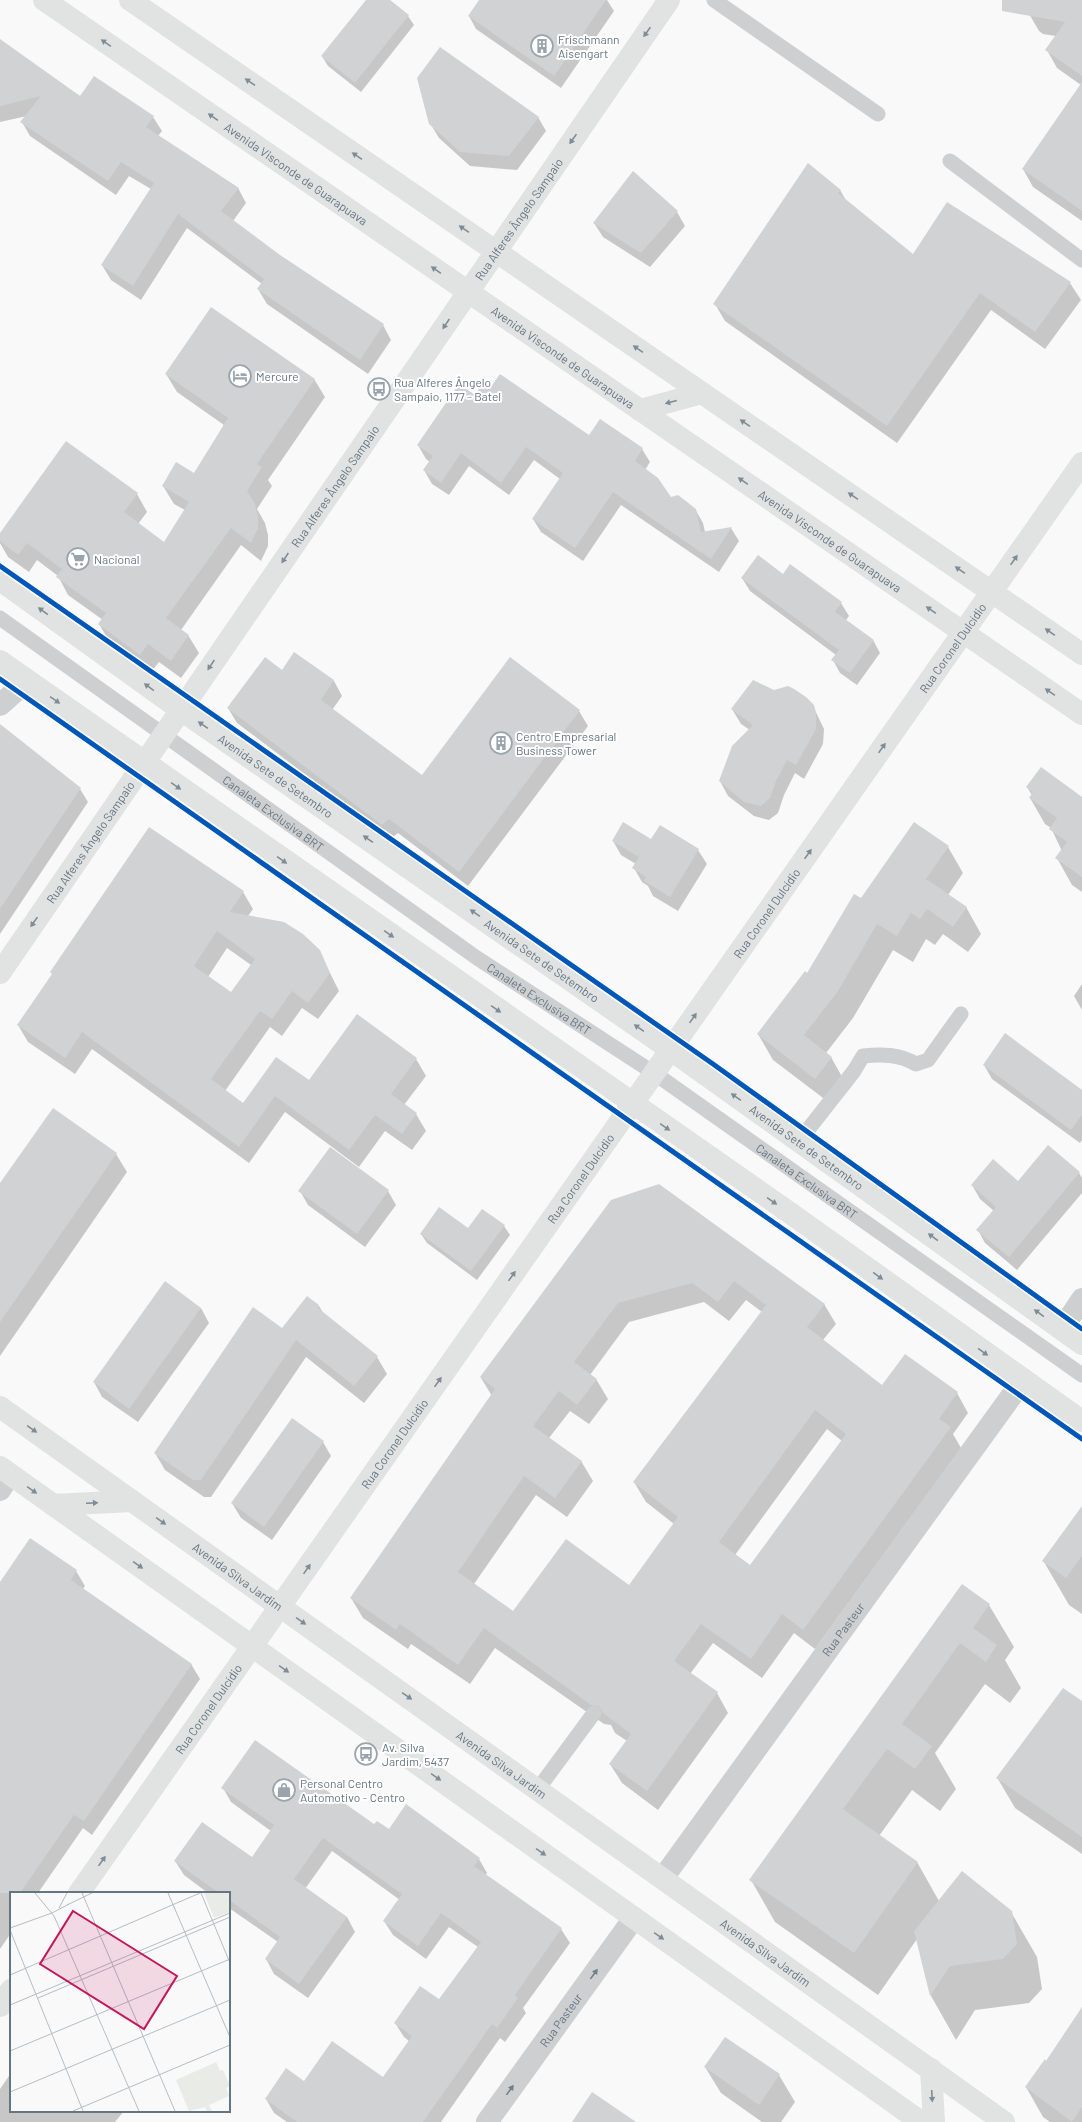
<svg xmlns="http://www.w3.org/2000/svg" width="1082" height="2122" viewBox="0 0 1082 2122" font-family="Barlow,sans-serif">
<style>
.shadow{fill:#0003;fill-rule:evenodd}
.building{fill:#d0d2d3;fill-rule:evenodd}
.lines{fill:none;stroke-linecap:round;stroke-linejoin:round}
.lane{stroke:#cecfd0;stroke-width:15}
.street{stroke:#cecfd0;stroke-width:22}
.secondary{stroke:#e1e2e2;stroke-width:22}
.primary{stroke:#e1e2e2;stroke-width:22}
.cycleway-casing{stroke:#fff;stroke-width:8}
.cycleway{stroke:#0057b8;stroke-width:5}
.oneway{fill:#7e8c96}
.oneway2{fill:#707f8b}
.labels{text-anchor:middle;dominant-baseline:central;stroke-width:4;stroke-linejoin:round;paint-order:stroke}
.poi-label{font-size:12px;fill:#657683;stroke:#fff;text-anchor:start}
.street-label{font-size:12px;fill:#657683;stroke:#fff}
.inset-road{fill:none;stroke:#b5bdc3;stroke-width:1}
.view{fill:#c2185b;fill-opacity:0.15;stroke:#c2185b;stroke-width:2}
.inset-edge{fill:none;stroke:#657683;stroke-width:2}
</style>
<rect width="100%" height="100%" fill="#f9f9f9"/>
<!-- shadow -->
<g class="shadow">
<path d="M367,0H389L408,16L414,25L361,92L328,66L322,56Z"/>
<path d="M480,0H607L614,11L561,88L476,29L469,16Z"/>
<path d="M1027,0H1082V221L1033,187L1023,169L1081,85L1057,68L1047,50L1056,36L1043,34L1039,31L1028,12Z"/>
<path d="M0,41L81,97L153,117L162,131L158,136L238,188L246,203L233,221L280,256L383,325L391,340L368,374L267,304L258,289L262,284L187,228L141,300L111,280L102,265L151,189L129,176L116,195L30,136L22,122L27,116L0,122Z"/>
<path d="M538,117L546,131L517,170L470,166L439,138L430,123Z"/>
<path d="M840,190L847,202L914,256L1070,283L1081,300L1045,349L991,310L897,443L725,321L715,304Z"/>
<path d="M677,212L685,226L650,267L603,237L594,223Z"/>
<path d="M166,374L314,379L325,397L268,480L272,486L257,509L265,523L268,535V546L261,561L241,545L181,630L188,635L199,653L181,678L159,662L151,672L110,642L99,624L103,620L68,595L58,576L37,560L29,572L8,557L0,543V535L137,494L147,512L138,524L164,543L185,510L174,504L163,486L194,475L224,425L177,392Z"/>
<path d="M490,389L589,436L642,449L650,462L645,470L671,498L695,509L703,523L705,532L731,528L739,541L719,572L621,505L583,561L541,532L533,519L560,479L534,460L509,495L469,466L449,495L432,484L424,470L430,462L426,459L418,445L475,396Z"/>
<path d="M783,575L841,603L849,616L846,620L873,640L880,653L857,685L840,673L833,660L836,655L750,591L742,578Z"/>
<path d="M294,654L334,681L342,696L332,710L422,777L579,711L588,726L468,886L398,833L391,839L237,723L228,708L282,671Z"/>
<path d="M774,691L813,706L824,729L823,744L804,779L795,773L784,795L778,813L769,820L754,816L728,796L720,781L750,730L741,724L732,709Z"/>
<path d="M0,732L80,789L88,802L0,934Z"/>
<path d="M1027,787L1082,797V892L1072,885L1057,858L1062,851L1051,828L1045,824L1030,798L1032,795Z"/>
<path d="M613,841L698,850L707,864L678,911L653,896L648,886L642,882L634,868L636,864L621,855Z"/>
<path d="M948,847L963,873L948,895L966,907L981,934L968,952L943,934L935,945L926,939L913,962L893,950L853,1018L826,1053L831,1057L846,1084L831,1104L773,1060L758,1034L808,975L861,899Z"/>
<path d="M243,892L253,909L248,916L319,951L339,991L318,1019L302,1008L282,1036L270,1027L225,1091L243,1104L309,1082L416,1059L426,1076L404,1105L416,1114L426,1131L412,1150L385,1131L359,1167L285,1112L249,1163L92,1049L75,1074L28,1042L18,1025ZM227,948L251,965L231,994L208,977Z"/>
<path d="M1082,984V1010L1074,996Z"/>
<path d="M984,1065L1082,1091V1140L1080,1143L992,1079Z"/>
<path d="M1048,1147L1079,1173L1082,1178V1193L1017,1270L985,1243L978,1230L994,1211L980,1199L972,1185L1018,1182Z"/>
<path d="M116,1154L127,1172L0,1356V1184Z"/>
<path d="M300,1191H388L396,1205L365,1247L308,1205Z"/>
<path d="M612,1201L824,1304L836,1324L823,1340L883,1387L957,1393L968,1413L953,1434L961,1448L815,1649L794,1633L762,1678L713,1643L690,1674L717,1693L728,1713L658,1810L622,1783L610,1764L627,1741L615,1733L611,1725L604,1724L495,1648L470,1684L411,1644L408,1649L363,1618L351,1598L492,1396L481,1378ZM746,1300L762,1312L634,1482L646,1502L674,1524L629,1586L514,1612L474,1584L536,1495L567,1517L593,1481L581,1461L549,1438L570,1411L589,1424L608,1399L596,1379L590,1375L629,1322L704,1302L729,1321ZM827,1429L842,1441L750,1566L735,1555Z"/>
<path d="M504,1226L510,1235L477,1280L427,1243L421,1234Z"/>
<path d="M319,1306L324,1314L377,1357L387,1374L364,1403L306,1357L211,1497H204L165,1470L155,1453L282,1329Z"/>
<path d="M201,1308L209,1323L138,1422L102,1397L94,1382Z"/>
<path d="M323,1442L331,1456L272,1540L241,1518L232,1503Z"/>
<path d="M1082,1507V1614L1069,1605L1044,1562Z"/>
<path d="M30,1540L76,1571L85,1586L83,1589L191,1664L200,1679L92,1835L83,1828L38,1893H11V1933L0,1949V1584Z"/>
<path d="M962,1586L989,1605L1014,1647L1005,1660L1021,1688L1010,1703L985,1684L935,1753L956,1789L940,1811L912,1790L879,1836L917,1862L939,1901L1011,1912L1037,1957L1042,1989L1029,2003L975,2010L956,2040L931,1996L917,1939L878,1995L775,1922L751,1880Z"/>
<path d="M1082,1703V1854L1015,1808L998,1779Z"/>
<path d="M223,1788L374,1826L479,1859L487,1873L485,1876L561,1929L570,1943L523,2008L526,2013L505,2042L500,2038L441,2122H287L274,2113L266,2099L304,2082L383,2078L409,2041L404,2037L395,2023L440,2001L478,1947L449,1927L426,1959L393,1935L384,1921L400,1900L332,1851L305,1889L347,1917L355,1932L308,1998L274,1974L266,1959L278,1942L229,1908V1893H208L184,1875L175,1861L252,1858L271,1831L231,1802Z"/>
<path d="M1082,2017V2122H1050L1043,2117L1026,2087Z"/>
<path d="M725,2038L779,2075L795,2102L781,2122H762L721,2093L705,2067Z"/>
<path d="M11,2073V2111H124L115,2122H0V2089Z"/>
</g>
<!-- building -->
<g class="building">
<path d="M366,0H390L409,15L355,83L321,56Z"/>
<path d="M479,0H606L554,76L468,16Z"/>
<path d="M1002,0H1082V76L1045,50L1065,22L1002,11Z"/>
<path d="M0,39L80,96L94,76L154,116L146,127L239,188L221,211L280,255L384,324L360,360L257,289L264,279L178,214L133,286L101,265L154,183L121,162L108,181L20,122L41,96L0,106Z"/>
<path d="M440,47L539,117L509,156L460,152L429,124L417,78Z"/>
<path d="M1082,82V211L1022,169Z"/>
<path d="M808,163L841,190L838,193L913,254L947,202L1071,282L1035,332L980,293L887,426L713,304Z"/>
<path d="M633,171L678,211L641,253L593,223Z"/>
<path d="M211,307L315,379L257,464L262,467L247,491L255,504L258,516V528L251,543L231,528L166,618L189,635L171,661L148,644L140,655L98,624L106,613L56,577L62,569L27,543L18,555L0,541V533L66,441L138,493L124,512L164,542L189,502L162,486L176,462L194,473L228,418L165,374Z"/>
<path d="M500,374L589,435L600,419L643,448L635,461L658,478L671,497L678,495L696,509L701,532L732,527L711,559L613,492L575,548L532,519L563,473L526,447L501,483L461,453L441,483L423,470L433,456L417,445L459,384L475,395L483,383L490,388Z"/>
<path d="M758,555L783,574L790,564L842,602L835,612L874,640L850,673L831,660L839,650L741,578Z"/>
<path d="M294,652L334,680L321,700L422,775L510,657L580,710L459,872L389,819L382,825L227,708L265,657L282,670Z"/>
<path d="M753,680L774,690L788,686L794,689L806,697L814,705L816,713V729L796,765L787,760L776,781L770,798L761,806L744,802L719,781L732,746L753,725L731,709Z"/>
<path d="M0,724L81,788L0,909Z"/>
<path d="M1041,767L1082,797V877L1055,858L1067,842L1049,829L1057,818L1029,798L1033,792L1026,787Z"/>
<path d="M623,822L651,839L660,825L699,849L670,897L644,881L646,877L632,868L639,857L612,841Z"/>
<path d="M914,822L949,846L926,879L967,907L953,927L927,909L920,919L911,913L897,936L877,924L838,991L804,1035L832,1057L815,1079L757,1034L805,971L807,973L854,894L861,898Z"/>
<path d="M149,827L244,891L230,912L284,922L303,934L320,950L330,973L308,1003L292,991L272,1019L260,1011L211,1079L243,1103L276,1057L309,1080L357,1014L417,1058L391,1094L417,1113L402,1134L375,1115L349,1150L275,1096L239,1147L82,1032L65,1058L17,1025L52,974L50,972ZM217,931L255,959L231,992L194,966Z"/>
<path d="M1005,1033L1082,1090V1115L1071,1130L983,1065Z"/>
<path d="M53,1108L117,1153L0,1322V1183Z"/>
<path d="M1048,1145L1080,1172L1009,1257L976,1230L996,1207L971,1185L993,1159L1018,1181Z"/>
<path d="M330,1147L389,1190L357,1234L298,1191Z"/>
<path d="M659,1184L825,1304L807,1327L882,1385L905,1354L958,1392L939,1419L951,1427L803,1630L782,1614L751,1659L701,1624L674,1661L718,1692L647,1791L609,1764L631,1734L603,1713L599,1706L591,1705L484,1628L458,1665L400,1624L396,1630L350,1598L495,1389L480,1377L611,1200ZM734,1281L766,1305L633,1482L678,1517L629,1585L566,1539L513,1611L458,1572L524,1476L555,1498L582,1461L533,1426L559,1391L577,1405L597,1379L574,1362L618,1303L692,1283L718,1302ZM815,1410L846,1434L750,1565L719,1542Z"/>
<path d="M439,1207L468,1228L482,1209L505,1225L471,1271L420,1234Z"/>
<path d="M165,1281L201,1308L129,1409L93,1382Z"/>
<path d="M307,1296L319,1305L318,1308L378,1356L354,1386L296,1340L201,1480H193L154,1453L253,1307L282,1328Z"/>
<path d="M292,1418L324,1441L264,1527L231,1503Z"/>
<path d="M1082,1506V1556L1066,1578L1042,1561Z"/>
<path d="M30,1538L77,1570L71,1580L192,1664L84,1821L74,1815L20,1893H0V1582Z"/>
<path d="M962,1584L990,1604L973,1628L997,1645L986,1662L960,1643L902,1724L932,1746L915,1769L887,1749L843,1809L918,1862L854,1953L749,1880Z"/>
<path d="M1063,1688L1082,1701V1837L996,1778Z"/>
<path d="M255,1740L374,1824L377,1821L389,1829L406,1804L480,1858L474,1866L562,1928L515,1995L518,1998L497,2028L492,2024L423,2122H297L265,2099L286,2068L304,2081L332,2041L383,2077L412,2036L394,2023L420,1986L439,1999L481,1942L441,1913L418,1946L383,1921L402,1894L323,1838L294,1879L347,1917L299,1984L265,1959L280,1937L229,1900V1893H219L174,1861L202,1822L252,1857L274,1825L221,1788Z"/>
<path d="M962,1871L1012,1911L1017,1944L1003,1959L950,1966L930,1996L914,1931Z"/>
<path d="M1082,2007V2107L1072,2122L1025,2087L1045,2059L1046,2061Z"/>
<path d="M725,2037L780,2074L759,2105L704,2067Z"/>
<path d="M592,2092L636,2122H572Z"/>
</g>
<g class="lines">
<!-- lane -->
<g class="lane">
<path d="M714,0L878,114"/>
<path d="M950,161L1082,260"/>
<path id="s1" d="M0,618L477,958L654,1073L1082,1375"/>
<path d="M799,1141L854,1071L863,1056C882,1054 899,1054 916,1064L928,1060L961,1014"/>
<path d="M538,1789L594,1713"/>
</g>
<!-- street -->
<g class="street">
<path d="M0,705L27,681"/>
<path d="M1062,1329L1082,1299"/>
<path d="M0,1490L10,1475"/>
<path id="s2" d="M663,1878L1023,1380"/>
<path id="s3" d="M487,2122L634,1918"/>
</g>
<!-- secondary -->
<g class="secondary">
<path id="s4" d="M0,580L181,710L671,1050L1082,1344"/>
<path d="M0,661L783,1208L1082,1421"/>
<path id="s5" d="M0,973L669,0"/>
<path id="s6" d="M79,1893L1082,463"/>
<path d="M0,2006L11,1990"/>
</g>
<!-- primary -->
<g class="primary">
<path id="s7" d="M44,0L1082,714"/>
<path d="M130,0L1082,654"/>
<path d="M640,410L702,393"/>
<path id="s8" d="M0,1407L1004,2122"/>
<path d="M0,1467L921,2122"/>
<path d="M53,1505L132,1501"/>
<path d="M931,2069L934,2122"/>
</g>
<!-- cycleway casing -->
<g class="cycleway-casing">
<g id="cycleway">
<path d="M0,566L713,1064L1082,1329"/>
<path d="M0,679L1082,1439"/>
</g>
</g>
<!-- cycleway -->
<use href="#cycleway" class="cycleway"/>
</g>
<!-- one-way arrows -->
<defs><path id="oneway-solid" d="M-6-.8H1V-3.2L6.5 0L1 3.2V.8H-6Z"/></defs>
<g class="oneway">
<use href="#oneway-solid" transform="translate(647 32) rotate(125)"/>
<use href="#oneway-solid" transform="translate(106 43) rotate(-145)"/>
<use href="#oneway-solid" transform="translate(250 82) rotate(-146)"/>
<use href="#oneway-solid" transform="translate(213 117) rotate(-145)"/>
<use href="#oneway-solid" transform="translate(573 139) rotate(125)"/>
<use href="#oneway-solid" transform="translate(357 156) rotate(-146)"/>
<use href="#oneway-solid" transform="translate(464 229) rotate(-146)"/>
<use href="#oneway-solid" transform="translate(436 270) rotate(-145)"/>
<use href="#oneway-solid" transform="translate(446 324) rotate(124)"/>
<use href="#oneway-solid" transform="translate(638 349) rotate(-145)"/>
<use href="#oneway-solid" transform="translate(671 402) rotate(165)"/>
<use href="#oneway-solid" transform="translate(745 423) rotate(-146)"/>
<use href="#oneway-solid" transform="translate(743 481) rotate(-145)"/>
<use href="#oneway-solid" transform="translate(853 496) rotate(-146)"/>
<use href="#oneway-solid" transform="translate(285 558) rotate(124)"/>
<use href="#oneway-solid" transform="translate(1014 560) rotate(-55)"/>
<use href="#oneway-solid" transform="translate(960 570) rotate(-146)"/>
<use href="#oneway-solid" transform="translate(931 610) rotate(-145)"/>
<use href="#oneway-solid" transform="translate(43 611) rotate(-144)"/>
<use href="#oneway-solid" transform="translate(1050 632) rotate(-145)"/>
<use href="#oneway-solid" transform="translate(211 665) rotate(124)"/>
<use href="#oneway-solid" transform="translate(149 687) rotate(-144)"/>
<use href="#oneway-solid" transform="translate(1050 692) rotate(-145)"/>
<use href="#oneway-solid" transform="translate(55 700) rotate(35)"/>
<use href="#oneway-solid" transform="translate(203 725) rotate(-145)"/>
<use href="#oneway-solid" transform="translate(882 748) rotate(-55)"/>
<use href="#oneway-solid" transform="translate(176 786) rotate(35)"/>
<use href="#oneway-solid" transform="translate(368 839) rotate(-145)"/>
<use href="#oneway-solid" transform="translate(808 854) rotate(-55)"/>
<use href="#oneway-solid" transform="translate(282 860) rotate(35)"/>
<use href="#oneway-solid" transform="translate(475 913) rotate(-145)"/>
<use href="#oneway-solid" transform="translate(34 922) rotate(125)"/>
<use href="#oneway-solid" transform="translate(389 934) rotate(35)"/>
<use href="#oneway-solid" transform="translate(496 1009) rotate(35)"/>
<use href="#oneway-solid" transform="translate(693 1018) rotate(-55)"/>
<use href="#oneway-solid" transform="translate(639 1028) rotate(-145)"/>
<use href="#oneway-solid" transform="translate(736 1097) rotate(-145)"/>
<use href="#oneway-solid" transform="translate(665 1127) rotate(35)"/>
<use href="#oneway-solid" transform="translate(772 1201) rotate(35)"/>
<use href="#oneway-solid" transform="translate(933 1237) rotate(-144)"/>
<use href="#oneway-solid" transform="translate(512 1276) rotate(-55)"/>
<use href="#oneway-solid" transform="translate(878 1276) rotate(36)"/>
<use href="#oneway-solid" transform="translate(1039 1313) rotate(-144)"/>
<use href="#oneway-solid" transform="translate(983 1352) rotate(36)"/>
<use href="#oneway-solid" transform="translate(438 1382) rotate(-55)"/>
<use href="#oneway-solid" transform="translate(32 1429) rotate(35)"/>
<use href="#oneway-solid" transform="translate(32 1490) rotate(35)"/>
<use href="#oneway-solid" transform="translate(92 1503) rotate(-3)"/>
<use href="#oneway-solid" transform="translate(161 1521) rotate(35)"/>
<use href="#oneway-solid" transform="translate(138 1565) rotate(35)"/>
<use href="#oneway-solid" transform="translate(307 1569) rotate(-55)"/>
<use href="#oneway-solid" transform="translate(301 1621) rotate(35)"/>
<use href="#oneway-solid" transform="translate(284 1669) rotate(35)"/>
<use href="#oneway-solid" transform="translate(407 1696) rotate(35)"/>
<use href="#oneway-solid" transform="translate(436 1777) rotate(35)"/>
<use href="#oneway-solid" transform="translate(541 1852) rotate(35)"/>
<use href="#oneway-solid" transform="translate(102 1861) rotate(-55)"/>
<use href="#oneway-solid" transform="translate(659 1936) rotate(35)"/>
<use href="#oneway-solid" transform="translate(932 2096) rotate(87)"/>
</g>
<g class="oneway2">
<use href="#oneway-solid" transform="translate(594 1974) rotate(-54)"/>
<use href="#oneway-solid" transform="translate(510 2090) rotate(-54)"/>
</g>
<!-- icons -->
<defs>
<g id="building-ring" transform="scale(1.15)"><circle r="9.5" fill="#fff" stroke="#99a4ac" stroke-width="1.5"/><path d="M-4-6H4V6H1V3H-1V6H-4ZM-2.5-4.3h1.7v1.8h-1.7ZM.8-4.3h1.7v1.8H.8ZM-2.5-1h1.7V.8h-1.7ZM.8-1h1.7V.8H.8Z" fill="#99a4ac"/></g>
<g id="hotel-ring" transform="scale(1.15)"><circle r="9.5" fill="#fff" stroke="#99a4ac" stroke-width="1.5"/><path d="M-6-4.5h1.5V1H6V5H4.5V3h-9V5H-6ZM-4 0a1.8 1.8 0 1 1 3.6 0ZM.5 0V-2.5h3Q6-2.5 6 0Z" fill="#99a4ac"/></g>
<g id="bus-ring" transform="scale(1.15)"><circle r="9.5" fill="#fff" stroke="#99a4ac" stroke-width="1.5"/><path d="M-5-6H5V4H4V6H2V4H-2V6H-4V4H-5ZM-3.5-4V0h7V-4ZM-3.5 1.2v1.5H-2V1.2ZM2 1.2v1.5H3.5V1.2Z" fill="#99a4ac"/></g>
<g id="supermarket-ring" transform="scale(1.15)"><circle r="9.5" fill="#fff" stroke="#99a4ac" stroke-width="1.5"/><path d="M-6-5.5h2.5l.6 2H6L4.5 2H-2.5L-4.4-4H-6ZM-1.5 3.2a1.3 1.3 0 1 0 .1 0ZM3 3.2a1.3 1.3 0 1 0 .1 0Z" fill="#99a4ac"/></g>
<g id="shop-ring" transform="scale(1.15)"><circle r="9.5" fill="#fff" stroke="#99a4ac" stroke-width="1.5"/><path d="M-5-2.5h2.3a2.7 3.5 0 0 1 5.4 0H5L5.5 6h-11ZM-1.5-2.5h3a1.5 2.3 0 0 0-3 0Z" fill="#99a4ac"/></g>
</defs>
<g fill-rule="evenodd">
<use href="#building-ring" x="542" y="46"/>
<use href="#hotel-ring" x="240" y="376"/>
<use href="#bus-ring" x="379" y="389"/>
<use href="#supermarket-ring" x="78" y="559"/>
<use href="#building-ring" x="501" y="743"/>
<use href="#bus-ring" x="366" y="1754"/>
<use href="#shop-ring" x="284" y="1790"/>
</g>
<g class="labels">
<!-- poi labels -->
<g class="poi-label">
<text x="558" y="39">Frischmann<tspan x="558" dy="14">Aisengart</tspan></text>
<text x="256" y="376">Mercure</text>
<text x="394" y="382">Rua Alferes Ângelo<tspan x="394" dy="14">Sampaio, 1177 - Batel</tspan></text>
<text x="94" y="559">Nacional</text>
<text x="516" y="736">Centro Empresarial<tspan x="516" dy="14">Business Tower</tspan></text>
<text x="382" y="1747">Av. Silva<tspan x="382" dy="14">Jardim, 5437</tspan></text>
<text x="300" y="1783">Personal Centro<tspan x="300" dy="14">Automotivo - Centro</tspan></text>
</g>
<!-- street labels -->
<g class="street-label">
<text stroke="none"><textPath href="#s7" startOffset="306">Avenida Visconde de Guarapuava</textPath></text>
<text stroke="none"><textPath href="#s5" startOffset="915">Rua Alferes Ângelo Sampaio</textPath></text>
<text stroke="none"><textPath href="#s7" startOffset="630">Avenida Visconde de Guarapuava</textPath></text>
<text stroke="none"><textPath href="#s5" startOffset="591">Rua Alferes Ângelo Sampaio</textPath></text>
<text stroke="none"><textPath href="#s7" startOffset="954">Avenida Visconde de Guarapuava</textPath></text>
<text stroke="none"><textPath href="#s6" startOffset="1521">Rua Coronel Dulcídio</textPath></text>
<text stroke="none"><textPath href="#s4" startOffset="338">Avenida Sete de Setembro</textPath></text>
<text stroke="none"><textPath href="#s1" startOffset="336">Canaleta Exclusiva BRT</textPath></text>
<text stroke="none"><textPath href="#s5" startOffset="159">Rua Alferes Ângelo Sampaio</textPath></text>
<text stroke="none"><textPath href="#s6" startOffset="1197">Rua Coronel Dulcídio</textPath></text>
<text stroke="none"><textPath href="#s4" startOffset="662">Avenida Sete de Setembro</textPath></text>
<text stroke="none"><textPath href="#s1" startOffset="660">Canaleta Exclusiva BRT</textPath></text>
<text stroke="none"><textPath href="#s4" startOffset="986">Avenida Sete de Setembro</textPath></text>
<text stroke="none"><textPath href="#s6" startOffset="873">Rua Coronel Dulcídio</textPath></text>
<text stroke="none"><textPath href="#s1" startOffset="984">Canaleta Exclusiva BRT</textPath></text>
<text stroke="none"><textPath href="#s6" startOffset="549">Rua Coronel Dulcídio</textPath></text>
<text stroke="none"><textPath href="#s8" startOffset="292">Avenida Silva Jardim</textPath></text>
<text stroke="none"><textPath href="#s2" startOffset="307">Rua Pasteur</textPath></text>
<text stroke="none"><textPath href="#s6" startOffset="225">Rua Coronel Dulcídio</textPath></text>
<text stroke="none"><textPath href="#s8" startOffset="616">Avenida Silva Jardim</textPath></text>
<text stroke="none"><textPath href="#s8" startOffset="940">Avenida Silva Jardim</textPath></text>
<text stroke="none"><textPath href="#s3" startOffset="126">Rua Pasteur</textPath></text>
</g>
</g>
<!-- overview -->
<g transform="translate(10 1892)">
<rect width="220" height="220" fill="#f9f9f9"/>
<path d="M194,1H220V20L204,26ZM206,170L210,179L213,178L220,194L216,196L219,204L199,213L202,219H197L195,215L179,219L166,188Z" fill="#e8ebe6"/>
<path class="inset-road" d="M25,1L44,24L129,219M72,1L165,219M158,1L220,145M191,1L220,71M57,13L82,1M49,16L57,1M0,36L42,21L59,12M0,38L73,219M0,83L190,1M28,106L220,25M0,113L220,21M0,159L220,67M0,200L220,108M63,219L220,153"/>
<path class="view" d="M63,19L167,84L134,137L30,72Z"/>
<rect width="220" height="220" class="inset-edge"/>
</g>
</svg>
